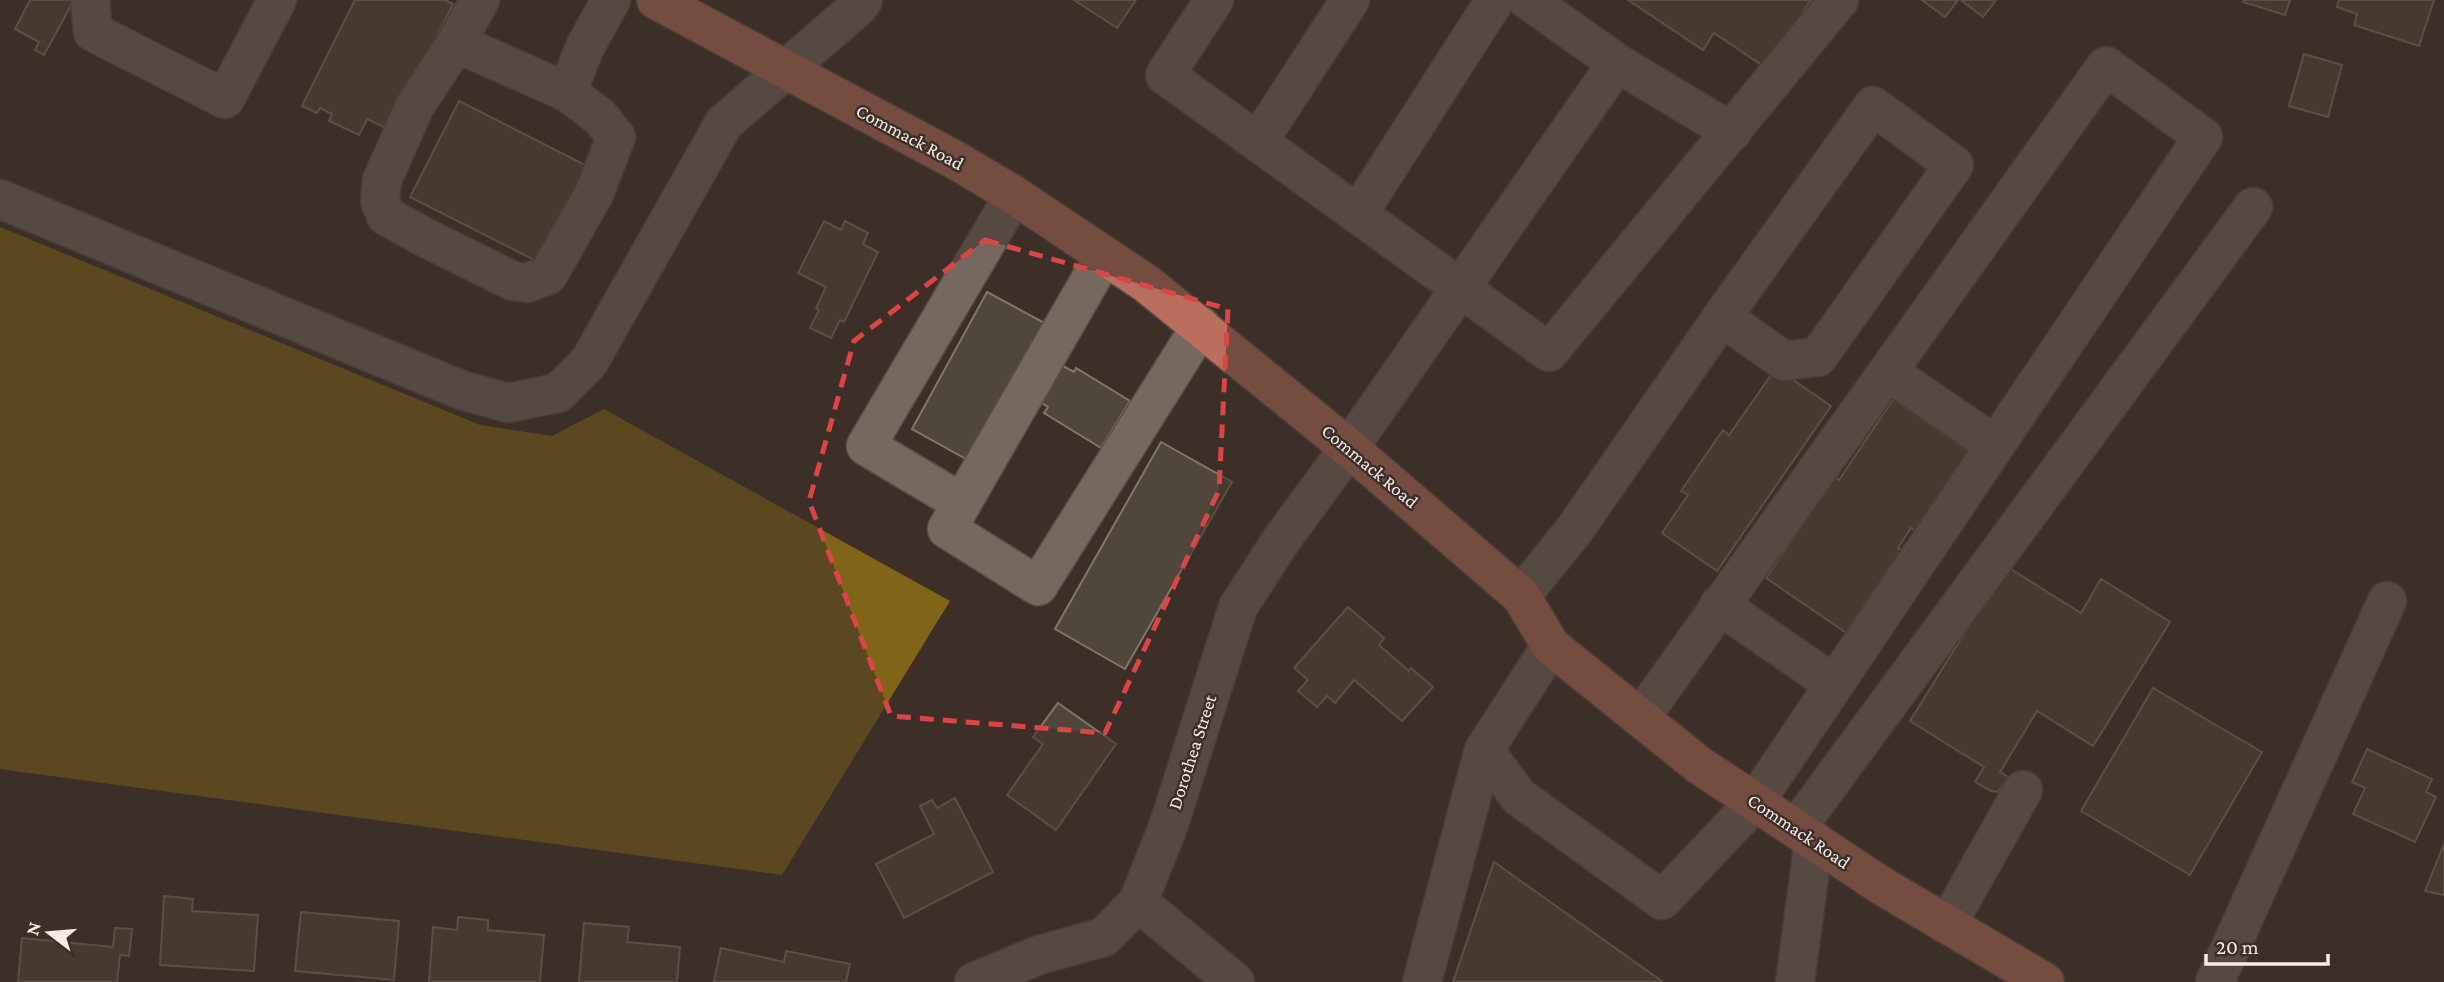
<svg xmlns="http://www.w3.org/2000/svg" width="2444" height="982" viewBox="0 0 2444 982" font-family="'Crimson Pro',serif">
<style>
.forest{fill:#806417}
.building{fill:#51463a;stroke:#827669;stroke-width:2}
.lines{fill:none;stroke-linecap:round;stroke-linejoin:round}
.minor-casing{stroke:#5b4e48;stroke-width:41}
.major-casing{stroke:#5b4e48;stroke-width:41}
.minor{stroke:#77685f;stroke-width:38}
.major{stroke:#ba6f5e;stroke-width:38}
.marked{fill:none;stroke:#db4545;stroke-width:5;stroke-dasharray:14 9;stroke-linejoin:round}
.labels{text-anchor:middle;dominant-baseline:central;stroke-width:5;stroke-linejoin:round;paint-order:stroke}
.street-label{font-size:19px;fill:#f6ece7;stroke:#3d2f28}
</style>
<rect width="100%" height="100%" fill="#3d2f28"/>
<!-- forest -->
<path class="forest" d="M0,227L480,425L552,436L604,409L950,601L782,875L0,769Z"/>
<!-- building -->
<g class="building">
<path d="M30,0H74L44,55L35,50L39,42L15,29Z"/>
<path d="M355,0H445L453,4L390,130L367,119L359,135L329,121L332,114L320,108L317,113L302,106Z"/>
<path d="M1074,0H1136L1117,28Z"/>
<path d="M1628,0H1811L1766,68L1714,33L1703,50Z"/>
<path d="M1922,0H1958L1945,17Z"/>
<path d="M1961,0H1996L1983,17Z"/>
<path d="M2244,0H2290L2285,15L2243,2Z"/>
<path d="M2339,0H2434L2419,46L2354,25L2357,14L2337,7Z"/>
<path d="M2304,54L2342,65L2328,117L2289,106Z"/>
<path d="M459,101L593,169L544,265L410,197Z"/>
<path d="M824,221L841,230L845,221L868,233L863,244L878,252L844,322L840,320L831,338L810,328L819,310L816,308L826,287L798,273Z"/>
<path d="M987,292L1050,326L975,464L912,429Z"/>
<path d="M1059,364L1074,372L1076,368L1130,401L1101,448L1044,413L1048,407L1037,400Z"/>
<path d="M1776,368L1831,406L1717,571L1662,533L1688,495L1681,491L1723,430L1729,435Z"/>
<path d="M1894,398L1949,418L1940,431L1972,453L1918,533L1911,528L1898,548L1904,551L1848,634L1766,578L1835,477L1839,480Z"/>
<path d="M1161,442L1232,482L1125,669L1055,629Z"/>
<path d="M2006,566L2081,613L2101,579L2170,622L2093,746L2037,711L2000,772L2008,777L1998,792L1991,791L1975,782L1984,767L1910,721Z"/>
<path d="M1348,607L1384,638L1379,645L1409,671L1411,668L1433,687L1402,721L1354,680L1335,703L1327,696L1317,707L1298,691L1308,680L1294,668Z"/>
<path d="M2153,688L2262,752L2190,875L2081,811Z"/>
<path d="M1058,703L1116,744L1056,830L1007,795L1043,744L1033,737Z"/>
<path d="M2367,749L2432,779L2426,792L2436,797L2415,842L2353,814L2365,788L2352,782Z"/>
<path d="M955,798L993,872L904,918L876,864L934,834L920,806L932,800L937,808Z"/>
<path d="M2444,844V895L2425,891Z"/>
<path d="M1494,862L1663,982H1453Z"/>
<path d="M164,896L193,899L192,911L258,915L254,971L160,965Z"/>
<path d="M301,912L399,921L394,980L295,971Z"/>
<path d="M458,917L488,920V930L544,935L540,982H429L433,927L457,930Z"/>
<path d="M584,923L629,927L627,942L680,947L677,982H579Z"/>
<path d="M115,928L132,929L129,956L120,955L117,982H18L22,938L113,947Z"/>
<path d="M721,948L784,962L786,951L850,964L846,982H714Z"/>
</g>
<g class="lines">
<!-- minor casing -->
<g class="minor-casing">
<g id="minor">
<path d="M90,0L93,32L225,99L277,0"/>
<path d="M1214,0L1165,75L1549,352L1839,0"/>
<path d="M456,43L567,92L600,117L616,137L594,194L548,275L527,283L513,281L428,239L386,216L380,201L382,180L415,106L456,43L480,0"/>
<path d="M1617,63L1732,132"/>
<path d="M567,92L585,47L611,0"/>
<path d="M1258,142L1350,0"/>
<path d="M0,199L461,390L508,403L558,393L589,362L724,123L859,6L863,0"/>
<path d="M1358,214L1495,0"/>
<path d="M1104,256L947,529L1038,586L1201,326"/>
<path d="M1888,372L1995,445"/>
<path d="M962,503L866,446L1014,195"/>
<path d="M1521,596L1575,529L1722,317L1873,106L1954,165L1818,357L1784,361L1722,317"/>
<path d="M1719,605L1834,684"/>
<path d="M1551,646L1484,750L1519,797L1662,900L1755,802L2203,137L2106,66L1641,717"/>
<path d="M1796,829L2253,207"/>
<path d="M1138,902L1235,982"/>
<path d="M1947,925L2023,790"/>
<path d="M974,982L1039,955L1104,937L1138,902L1168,827L1238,607L1282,539L1349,448L1617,63L1528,0"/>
<path d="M1422,982L1484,750"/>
<path d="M1795,982L1814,840"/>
<path d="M2215,982L2387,601"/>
</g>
</g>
<!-- major casing -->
<g class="major-casing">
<path id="major" d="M656,0L957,161L1014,195L1147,284L1349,448L1521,596L1551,646L1699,765L1882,886L2045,982"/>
</g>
<!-- minor -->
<use href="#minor" class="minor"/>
<!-- major -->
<use href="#major" class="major"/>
</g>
<!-- marked area -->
<path d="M0 0H2444V982H0ZM985,240L1228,309L1219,490L1105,733L891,716L809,501L854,341Z" fill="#3d2f28" fill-opacity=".55" fill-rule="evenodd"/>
<path class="marked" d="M985,240L1228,309L1219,490L1105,733L891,716L809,501L854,341Z"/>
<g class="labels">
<!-- street labels -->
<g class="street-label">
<text transform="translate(910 137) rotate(28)">Commack Road</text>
<text transform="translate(1370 466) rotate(40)">Commack Road</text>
<text transform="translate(1192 752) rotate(-72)">Dorothea Street</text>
<text transform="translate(1799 831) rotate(34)">Commack Road</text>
</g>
</g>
<!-- north arrow -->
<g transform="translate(49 933) rotate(286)" stroke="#3d2f28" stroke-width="5" paint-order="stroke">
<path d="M0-5L12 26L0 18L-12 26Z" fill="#f6ece7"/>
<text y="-10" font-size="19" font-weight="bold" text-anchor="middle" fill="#f6ece7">N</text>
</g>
<!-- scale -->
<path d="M2206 954v10h122v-10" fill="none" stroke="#f6ece7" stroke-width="3.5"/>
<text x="2216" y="954" font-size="21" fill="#f6ece7" stroke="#3d2f28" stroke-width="5" paint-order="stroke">20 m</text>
</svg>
